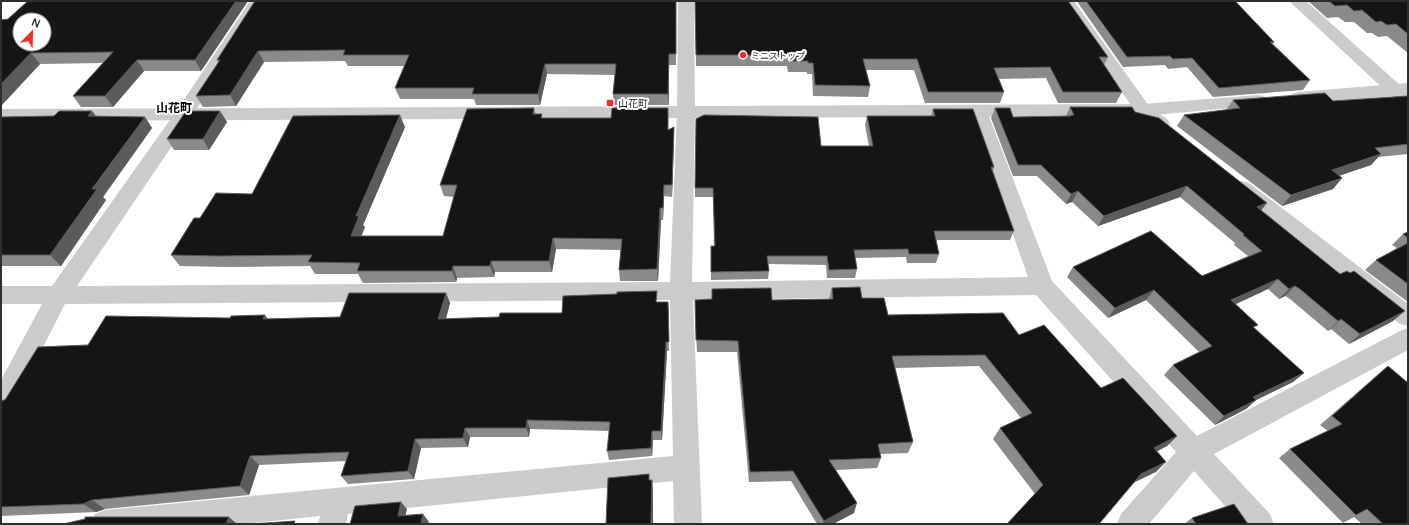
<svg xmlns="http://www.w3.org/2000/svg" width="1409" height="525" viewBox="0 0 1409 525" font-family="Manrope,'Noto Sans JP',sans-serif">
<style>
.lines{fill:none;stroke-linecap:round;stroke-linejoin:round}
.minor{fill:#cbcbcb;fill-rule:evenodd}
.tertiary{fill:#cbcbcb;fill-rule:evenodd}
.wall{fill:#8a8a8a}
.shaded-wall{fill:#5b5b5b}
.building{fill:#151515;stroke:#5b5b5b;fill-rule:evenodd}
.poi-dot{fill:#ed3327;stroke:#fff;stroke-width:1.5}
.labels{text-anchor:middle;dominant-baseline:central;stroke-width:4;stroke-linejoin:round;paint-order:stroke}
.far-poi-label{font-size:9px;fill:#2e2e2e;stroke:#fff;text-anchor:start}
.poi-label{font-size:10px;fill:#2e2e2e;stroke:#fff;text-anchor:start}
.quarter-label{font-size:12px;font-weight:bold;fill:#000;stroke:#fff}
</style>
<rect width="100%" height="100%" fill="#fff"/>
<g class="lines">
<!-- minor -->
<g class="minor">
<path d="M250,1H266L191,118L77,286L670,282L677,113L678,1H694L695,113L692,282L1028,277L969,111L972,107L978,105L984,107L987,111L1052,281L1197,436L1400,331L1408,328V350L1214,454L1270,514L1274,524H1241L1194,471L1149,524H1117L1121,514L1176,452L1036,295L693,300L702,524H674L673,481L348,514L346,524H318L320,516L244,524H91L95,514L105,510L673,456L670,300L65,304L10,412L1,415V380L42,304H1V286H52L177,110Z"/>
<path d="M1058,1H1074L1149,106L1168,120L1170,124L1168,128C1154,132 1146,122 1137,114Z"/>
<path d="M1289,1H1306L1401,86L1408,90V104L1402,102L1389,94Z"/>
<path d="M1242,181L1249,183L1408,304V326L1400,324L1235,193L1232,188L1235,183Z"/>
</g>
<!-- tertiary -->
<g class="tertiary">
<path d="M1408,83V95L1298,104L1292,102L1289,98L1292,94L1298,92Z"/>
<path d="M1259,95L1265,97L1268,101L1265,105L1143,116L1,121V109L1143,104Z"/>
</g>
</g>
<!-- wall -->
<g class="wall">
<path d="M28,1H248L201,71H144L113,107H81L73,96L103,63L40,64L1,106V20L8,19Z"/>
<path d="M255,1H676V65H669V105H614L613,94L615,75L547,74L540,105H476L474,99H400L395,88L405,66H348L345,61L264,62L236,106L203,107L196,96L218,63L217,60Z"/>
<path d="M695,1L1108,57L1104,65L1122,92L1116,103H1058L1046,78L999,79L1004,92L1000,103H925L914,70H866L870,86L868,97L813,96L812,74H807V72H788L787,66H696Z"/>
<path d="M1078,1H1235L1274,42L1273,44L1310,80L1303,90L1213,97L1187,67L1168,69L1165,65L1123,67L1078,3Z"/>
<path d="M1308,1H1408V53L1387,36L1378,37L1372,33H1367L1354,22H1345L1338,17L1327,18Z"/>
<path d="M1408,96V154L1378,157L1371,165L1339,176L1342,178L1333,189L1282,206L1177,126L1184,115L1226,110L1233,100L1333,101Z"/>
<path d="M1070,107L1135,112L1261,211L1393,321L1349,344L1331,329L1328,331L1290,299L1285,296L1279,299L1268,289L1236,304L1255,328L1304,373L1293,382L1256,400L1246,409L1215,425L1164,375L1173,365L1199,352L1146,300L1108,318L1067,277L1073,267L1202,276L1248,256L1234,245L1235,243L1180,197L1098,226L1072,202L1066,204L1037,176H1013L991,118L995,108L1013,117L1066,116Z"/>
<path d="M534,108L536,114L543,118H611L668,108V130L674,127V139L672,197L664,196L663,220H661L658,281H620L619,270L621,250L556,249L552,272H495L494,277L457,278L456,282L363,283L358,274H315L310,266L226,267L180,266L171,255L200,218L252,194L405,127L363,225L365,227L361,236H443L454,197L444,196L440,185Z"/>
<path d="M933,109L994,167L993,171L1014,231L1010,240H936L939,254L936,263H907L906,257L855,258L857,269L855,278H827L826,265L768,264L769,271L768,279L711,280V246H714L713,197H695V188L821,146H869L865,125L867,116H931Z"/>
<path d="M92,111L96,116L145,117L152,128L103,197L106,200L61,266H1V117L54,116Z"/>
<path d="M220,111L227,122L209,150H174L167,139Z"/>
<path d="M1408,232V302L1365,270L1376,260L1397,248L1392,245L1403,234Z"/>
<path d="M832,288L862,298L888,315L1019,335L1101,388L1177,436L1167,446L1157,451L1156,472L1035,494L993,439L1000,428L1021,418L979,366L895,368L913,442L908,453L880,454L881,458L877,468L836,470L854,513L833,524H817L791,481L749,482L737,352H697L695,312L712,299V289L772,300L829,299Z"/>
<path d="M446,293L450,303L446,319L499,317L562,313L657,302H668L669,351H667L662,440H653L652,456L609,460L607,451L610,431L530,429L529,437H470L468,447L421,448L414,479L348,484L341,476L346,461L259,465L249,495L105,509L96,512L1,516V403L88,345L268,319L340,317Z"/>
<path d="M1388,366L1408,524H1362L1354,517L1343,523L1279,458L1290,449L1328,431L1320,425L1376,376Z"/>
<path d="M1192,518L1248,524H1184Z"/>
</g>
<!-- shaded-wall -->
<g class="shaded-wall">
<path d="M236,1H248L201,71L195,60Z"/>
<path d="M258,51L264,62L236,106L230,95Z"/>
<path d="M31,53L40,64L1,106V84Z"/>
<path d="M669,54V105L668,94Z"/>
<path d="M137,60L144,71L113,107L105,96Z"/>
<path d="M545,64L547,74L540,105L538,94Z"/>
<path d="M92,111L100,122L88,116Z"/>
<path d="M220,111L227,122L209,150L203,139Z"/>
<path d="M400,115L405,127L363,225L365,227L357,247L351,236L356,216Z"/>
<path d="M145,117L152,128L103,197L106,200L61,266L50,255L92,189Z"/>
<path d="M674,127V139L672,197V185Z"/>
<path d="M1381,154L1371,165L1323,181L1332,170Z"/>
<path d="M1342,178L1333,189L1282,206L1291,195Z"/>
<path d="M664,185V196L663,220V208Z"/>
<path d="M1187,186L1180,197L1098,226L1104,216Z"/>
<path d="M1078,191L1072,202L1066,204L1071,194Z"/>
<path d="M1267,203L1259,213L1257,207Z"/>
<path d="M660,208L661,220L658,281L657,269Z"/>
<path d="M553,238L556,249L552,272L549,261Z"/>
<path d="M491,261L495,272L494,277L490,266Z"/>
<path d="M453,266L457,278L456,282L452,271Z"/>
<path d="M1278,279L1268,289L1223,310L1231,300Z"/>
<path d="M1295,286L1285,296L1279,299L1289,289Z"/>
<path d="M1154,290L1146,300L1108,318L1115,308Z"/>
<path d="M446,293L450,303L443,329L438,319Z"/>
<path d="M668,302L669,312V351V342Z"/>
<path d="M1405,311L1393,321L1349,344L1360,334Z"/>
<path d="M265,315L273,326L263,319Z"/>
<path d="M1341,319L1331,329L1328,331L1338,321Z"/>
<path d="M666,342L667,351L662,440L661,431Z"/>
<path d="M1304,373L1293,382L1256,400L1246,409L1215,425L1224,416L1253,397Z"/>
<path d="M527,420L530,429L529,437L526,428Z"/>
<path d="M465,428L470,437L468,447L463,438Z"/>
<path d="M652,431L653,440L652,456L651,448Z"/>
<path d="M1177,436L1167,446L1144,458L1154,448Z"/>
<path d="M415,439L421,448L414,479L408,471Z"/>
<path d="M250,456L259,465L249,495L240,486Z"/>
<path d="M1166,462L1156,472L1131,484L1141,474Z"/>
<path d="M652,480L653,491V524H651Z"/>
<path d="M92,500L105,509L96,512L83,504Z"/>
<path d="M401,502L407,509L404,523L398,516Z"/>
<path d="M857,503L854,513L833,524H823L824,521Z"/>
<path d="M423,514L429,522L428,524H421Z"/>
<path d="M229,517L237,524H226Z"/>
</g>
<!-- building -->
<g class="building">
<path d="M28,1H236L195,60H137L105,96H73L113,52L31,53L1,84V20L8,19ZM20,20H44V44H20Z"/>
<path d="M255,1H676V54H669L668,94H613L616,64H545L538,94H472L474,88H395L409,55H343L345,50L258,51L230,95L196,96L220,60H217Z"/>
<path d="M695,1H1068L1108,57H1099L1122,92H1063L1050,67L994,68L1004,92H928L917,59H863L870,86L815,85L813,63H808V61H789L788,55H696Z"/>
<path d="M1086,1H1235L1274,42H1270L1310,80L1219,88L1192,58L1173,59L1170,56L1127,57Z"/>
<path d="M1329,1H1408V34L1396,24L1387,25L1381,21L1376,22L1362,10L1354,11L1347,5L1335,6Z"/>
<path d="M1325,93L1333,101L1408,96V144L1375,148L1381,154L1332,170L1342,178L1291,195L1184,115L1240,108L1233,100Z"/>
<path d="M1070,107H1132L1135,112L1159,118L1267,203L1257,207L1340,274L1347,271L1350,273L1354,271L1405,311L1360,334L1341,319L1338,321L1300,289L1295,286L1289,289L1278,279L1231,300L1258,325L1253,327L1304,373L1253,397L1256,400L1224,416L1173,365L1212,346L1154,290L1115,308L1073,267L1151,231L1202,276L1262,251L1243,235L1244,234L1187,186L1104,216L1078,191L1071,194L1041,165H1018L995,108H1010L1013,117L1071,116V115H1074Z"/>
<path d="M534,108L533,114H542L541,118H611L612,108H668V130L674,127L672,185H664L663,208H660L657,269L619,270L622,239L553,238L549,261H491L490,266H453L452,271H357L360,263L308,262L312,255L218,256L171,255L194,218H200L216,193L252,194L293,116L400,115L356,216H359L351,236H443L457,185H440L467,109Z"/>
<path d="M933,109H973L994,167H991L1014,231H934L939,254H909L908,249L854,250L857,269L829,270L827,256H767L769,271L711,272V246H715L713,188H695L696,119L704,115L818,117L821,146H873L867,116H935Z"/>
<path d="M59,111H92L88,116L145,117L92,189H97L50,255H1V117L54,116Z"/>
<path d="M186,111H220L203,139H167Z"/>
<path d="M1408,232V238L1403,234Z"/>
<path d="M1408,243V284L1376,260Z"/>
<path d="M860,287L862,298H884L888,315L1003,313L1019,335L1044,325L1101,388L1123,378L1177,436L1154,448L1166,462L1141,474L1099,524H1007L1043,485L1000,428L1032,413L985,355L892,356L913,442L878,444L881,458L829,460L857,503L824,521L793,471L750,472L738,341L696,340L695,300L712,299V289L771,288L772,300L833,299L832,288Z"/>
<path d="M657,291L656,302H668L669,342H666L661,431H652L651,448L607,451L610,422L527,420L526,428H465L463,438L415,439L408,471L341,476L349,452L250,456L240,486L92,500L83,504L1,507V403L3,400H5L38,347L88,345L106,316L230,318L231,316L265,315L263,319L340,317L349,293H446L438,319L499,317L500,313H562L563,296L617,294V292Z"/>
<path d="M1388,366L1408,383V421H1407L1408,422V524H1383L1367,509L1356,515L1290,449L1342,424L1332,416Z"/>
<path d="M649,474V480H652L651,524H606L608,478Z"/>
<path d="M401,502L398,516L423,514L421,524H350L355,506Z"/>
<path d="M1234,504L1248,524H1196L1192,518Z"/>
<path d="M85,517H229L226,524H63L85,519Z"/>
<path d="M295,521L294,524H251Z"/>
</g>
<!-- markers -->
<g class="poi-dot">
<circle cx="743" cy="55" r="4"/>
<rect x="606" y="99" width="8" height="8" rx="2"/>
</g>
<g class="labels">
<!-- far-poi labels -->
<g class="far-poi-label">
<text x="751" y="55">ミニストップ</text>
</g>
<!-- poi labels -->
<g class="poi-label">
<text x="618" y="103">山花町</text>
</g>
<!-- quarter labels -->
<g class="quarter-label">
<text x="174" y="107">山花町</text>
</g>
</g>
<!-- border -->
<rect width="1409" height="525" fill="none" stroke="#2e2e2e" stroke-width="4"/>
<!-- north arrow -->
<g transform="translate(32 32) rotate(23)"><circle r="19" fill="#ffffff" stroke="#ababab"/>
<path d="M0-3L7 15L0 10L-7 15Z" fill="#ed3327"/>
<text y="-6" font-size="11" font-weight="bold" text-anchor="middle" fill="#2e2e2e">N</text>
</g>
</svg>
